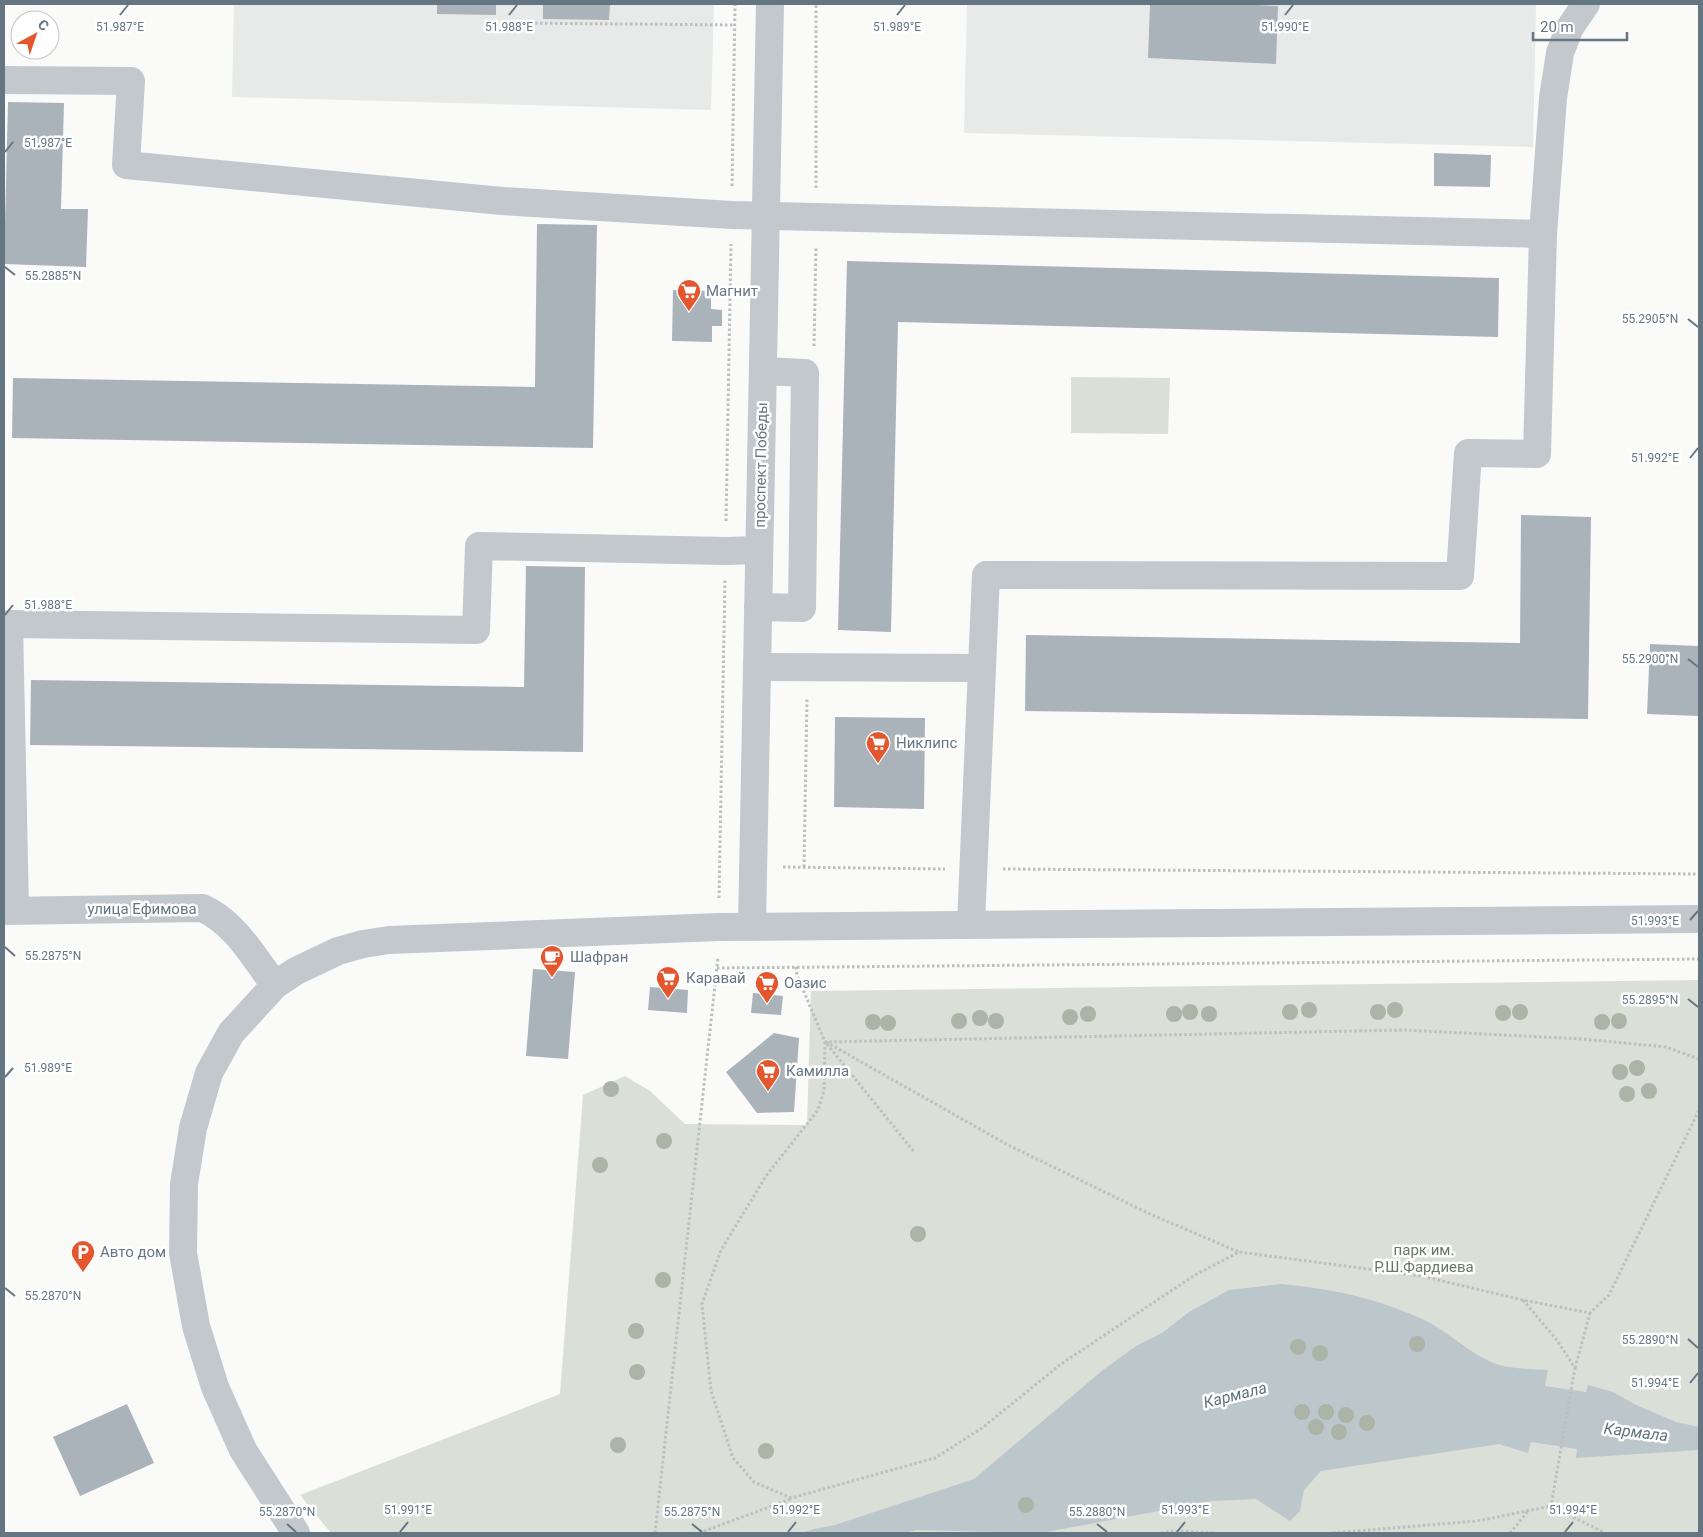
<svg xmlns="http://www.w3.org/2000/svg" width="1703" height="1537" viewBox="0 0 1703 1537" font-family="Roboto,sans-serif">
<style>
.built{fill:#e8e9e9}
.green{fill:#dadfd7}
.water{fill:#bbc7cb}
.building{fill:#aab3b9}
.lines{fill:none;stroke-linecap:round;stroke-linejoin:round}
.path{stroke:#bbbfc2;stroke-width:3;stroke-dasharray:2.5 2.5;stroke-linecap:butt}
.minor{stroke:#c3c8cc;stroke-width:28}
.tree{fill:#aab4a7}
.ticks{fill:none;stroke:#657683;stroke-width:2}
.labels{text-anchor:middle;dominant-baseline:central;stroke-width:5;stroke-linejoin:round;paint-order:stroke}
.poi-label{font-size:15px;fill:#657683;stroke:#fff;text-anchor:start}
.street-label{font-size:15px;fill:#657683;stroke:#fff}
.park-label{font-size:15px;fill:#687a64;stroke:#fff}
.water-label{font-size:16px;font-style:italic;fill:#60757c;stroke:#fff}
.ticks-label{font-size:12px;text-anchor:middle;fill:#657683;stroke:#fff;stroke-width:5;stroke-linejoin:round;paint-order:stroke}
</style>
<rect width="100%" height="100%" fill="#fafaf8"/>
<!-- built -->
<g class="built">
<path d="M234,4H714L711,110L232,97Z"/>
<path d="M967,4H1536L1533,147L964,133Z"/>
</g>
<!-- green -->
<g class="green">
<path d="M1071,377L1170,378L1168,434L1071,433Z"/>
<path d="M1699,980V1533H331L300,1495L560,1394L583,1095L625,1076L650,1091L685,1124L807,1125L811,991Z"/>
</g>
<!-- water -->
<path class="water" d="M1281,1284C1332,1289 1372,1297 1420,1318C1448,1330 1469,1355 1499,1365C1514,1369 1532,1369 1548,1370L1545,1386L1586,1392L1588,1385L1613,1392L1636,1405L1676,1422L1699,1427V1450L1576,1458L1577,1449L1531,1442L1528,1453L1499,1444L1321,1471L1304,1490L1300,1511L1290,1521L1256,1499L1212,1501L1041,1533L916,1530L904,1533H802L814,1529L835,1525L974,1479L1103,1370L1136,1346L1162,1333L1189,1312L1229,1290Z"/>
<!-- building -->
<g class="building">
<path d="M437,4H496V15L437,14Z"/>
<path d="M543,4H610L609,20L543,19Z"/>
<path d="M1150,4H1233L1278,6L1276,64L1148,58Z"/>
<path d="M8,102L64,103L61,209H88L86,267L4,264Z"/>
<path d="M1434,153L1491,155L1490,187L1434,186Z"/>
<path d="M537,224L597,225L593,448L12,438L13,378L535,387Z"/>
<path d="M847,261L1499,278L1498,337L898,322L891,632L838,630Z"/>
<path d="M673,290L711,291V309L722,310V326H712V342L672,341Z"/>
<path d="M1521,515L1591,517L1588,719L1025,711L1026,635L1520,643Z"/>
<path d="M526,566L585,567L583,752L30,745L31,680L524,687Z"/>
<path d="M1650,644L1699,646V716L1647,714Z"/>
<path d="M835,717L925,718L924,809L834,807Z"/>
<path d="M533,969L575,972L568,1059L526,1056Z"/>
<path d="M650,987L688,990L687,1013L648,1010Z"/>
<path d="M753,993L783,996L781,1015L751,1013Z"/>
<path d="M774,1033L799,1038L794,1112L757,1113L726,1072Z"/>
<path d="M127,1404L154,1463L80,1496L53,1437Z"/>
</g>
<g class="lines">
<!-- path -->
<g class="path">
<path d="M520,23L735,25"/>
<path d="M732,186L735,4"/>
<path d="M816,188V4"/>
<path d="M814,346L816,247"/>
<path d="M726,521L731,244"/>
<path d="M783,867L945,869"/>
<path d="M804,867L807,697"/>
<path d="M1003,869L1699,874"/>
<path d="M719,898L725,579"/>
<path d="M796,967L797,975L825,1042L1403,1030L1582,1039L1666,1047L1699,1059"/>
<path d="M717,968L1699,959"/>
<path d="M825,1042L824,1091L818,1110L766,1176L721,1250L702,1304L711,1391L733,1458L754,1482L791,1498L935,1458L982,1428L1061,1364L1195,1275L1239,1252L1421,1276L1523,1300L1590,1313L1609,1295L1699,1110"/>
<path d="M826,1042L1008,1145L1150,1214L1239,1252"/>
<path d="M827,1044L915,1153"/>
<path d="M1523,1300L1556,1339L1575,1368L1551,1506"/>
<path d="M1575,1368L1590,1313"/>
<path d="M655,1533L718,957"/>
<path d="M699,1533L791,1499"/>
<path d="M1161,1533L1174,1531L1213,1533"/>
<path d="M1333,1533L1477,1521L1551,1506L1605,1533"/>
<path d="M1510,1533L1528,1511"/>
</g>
<!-- minor -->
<g class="minor">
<path d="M4,80L131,81L126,165L502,201L732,215L1543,234"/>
<path d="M758,607L802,608L805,373L763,371"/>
<path d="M757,667L982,668"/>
<path d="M15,910L9,624L476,630L479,546L726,551L759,550"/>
<path d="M4,911L202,908C235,922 254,958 275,985"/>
<path d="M971,924L986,575L1460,576L1468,453L1537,454L1543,234L1553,98L1560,53L1569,29L1586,4"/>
<path d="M752,926L770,4"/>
<path d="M296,1533L243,1450L215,1387L196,1326L183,1253L184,1184L193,1128L209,1073L231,1033L275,985L296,971L338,951L363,944L389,940L719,927L1699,919"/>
</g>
</g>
<!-- trees -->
<g class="tree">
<circle cx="1309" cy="1010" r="8"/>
<circle cx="1395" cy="1010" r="8"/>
<circle cx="1190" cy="1012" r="8"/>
<circle cx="1290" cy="1012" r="8"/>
<circle cx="1378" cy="1012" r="8"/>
<circle cx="1520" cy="1012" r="8"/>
<circle cx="1503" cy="1013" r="8"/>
<circle cx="1088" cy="1014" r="8"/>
<circle cx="1174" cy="1014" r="8"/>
<circle cx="1209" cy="1014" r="8"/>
<circle cx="1070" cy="1017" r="8"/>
<circle cx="980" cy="1018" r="8"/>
<circle cx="959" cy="1021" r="8"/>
<circle cx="996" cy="1021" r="8"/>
<circle cx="1619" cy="1021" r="8"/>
<circle cx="873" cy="1022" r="8"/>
<circle cx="1602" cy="1022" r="8"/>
<circle cx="888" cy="1023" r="8"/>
<circle cx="1637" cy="1068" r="8"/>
<circle cx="1620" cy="1072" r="8"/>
<circle cx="611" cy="1089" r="8"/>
<circle cx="1649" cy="1091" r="8"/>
<circle cx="1627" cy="1094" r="8"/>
<circle cx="664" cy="1141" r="8"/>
<circle cx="600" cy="1165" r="8"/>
<circle cx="918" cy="1234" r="8"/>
<circle cx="663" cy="1280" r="8"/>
<circle cx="636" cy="1331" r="8"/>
<circle cx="1417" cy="1344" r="8"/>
<circle cx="1298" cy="1347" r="8"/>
<circle cx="1320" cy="1353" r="8"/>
<circle cx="637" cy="1372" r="8"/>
<circle cx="1302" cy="1412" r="8"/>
<circle cx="1326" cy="1412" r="8"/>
<circle cx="1346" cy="1415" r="8"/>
<circle cx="1367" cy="1423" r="8"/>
<circle cx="1316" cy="1427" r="8"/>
<circle cx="1339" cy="1432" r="8"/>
<circle cx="618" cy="1445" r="8"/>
<circle cx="766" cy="1451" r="8"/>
<circle cx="1026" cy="1505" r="8"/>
</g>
<!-- ticks -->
<path class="ticks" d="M120,15L128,5M509,15L517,5M897,15L905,5M1285,15L1293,5M5,152L13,142M5,267L15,275M1688,319L1698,327M1690,458L1698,448M5,615L13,605M1688,659L1698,667M1690,920L1698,911M5,947L15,956M1688,999L1698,1007M5,1077L13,1068M5,1288L15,1296M1688,1339L1698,1348M1690,1383L1698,1373M287,1524L296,1532M692,1524L702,1532M1097,1524L1107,1532M400,1532L408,1522M788,1532L796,1522M1177,1532L1185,1522M1565,1532L1573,1522"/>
<!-- icons -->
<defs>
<g id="supermarket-pin" transform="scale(1.25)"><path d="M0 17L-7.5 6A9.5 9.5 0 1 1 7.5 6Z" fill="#e4572e" stroke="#fff"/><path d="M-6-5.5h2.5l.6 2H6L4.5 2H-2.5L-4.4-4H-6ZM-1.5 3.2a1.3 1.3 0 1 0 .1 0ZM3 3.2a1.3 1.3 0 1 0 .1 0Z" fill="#fff"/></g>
<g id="cafe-pin" transform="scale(1.25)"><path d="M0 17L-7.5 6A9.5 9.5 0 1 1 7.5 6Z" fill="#e4572e" stroke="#fff"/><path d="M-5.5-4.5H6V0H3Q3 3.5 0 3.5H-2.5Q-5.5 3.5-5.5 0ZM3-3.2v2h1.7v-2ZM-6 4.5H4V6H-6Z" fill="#fff"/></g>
<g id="parking-pin" transform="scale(1.25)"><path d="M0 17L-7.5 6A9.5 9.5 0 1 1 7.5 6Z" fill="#e4572e" stroke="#fff"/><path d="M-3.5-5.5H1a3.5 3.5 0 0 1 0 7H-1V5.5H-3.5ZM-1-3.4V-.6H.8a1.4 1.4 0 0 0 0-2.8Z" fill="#fff"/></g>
</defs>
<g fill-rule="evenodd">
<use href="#supermarket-pin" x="689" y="291"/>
<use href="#supermarket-pin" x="878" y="743"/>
<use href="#cafe-pin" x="552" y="957"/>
<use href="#supermarket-pin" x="668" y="978"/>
<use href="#supermarket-pin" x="767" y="983"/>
<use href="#supermarket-pin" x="768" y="1071"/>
<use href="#parking-pin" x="83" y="1252"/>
</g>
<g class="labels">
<!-- poi labels -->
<g class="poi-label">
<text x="706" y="291">Магнит</text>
<text x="896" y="743">Никлипс</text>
<text x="570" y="957">Шафран</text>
<text x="686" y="978">Каравай</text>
<text x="784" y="983">Оазис</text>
<text x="786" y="1071">Камилла</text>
<text x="100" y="1252">Авто дом</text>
</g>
<!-- street labels -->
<g class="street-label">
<text transform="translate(761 465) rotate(-89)">проспект Победы</text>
<text x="142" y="909">улица Ефимова</text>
</g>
<!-- park labels -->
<g class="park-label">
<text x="1424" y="1250">парк им.<tspan x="1424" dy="17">Р.Ш.Фардиева</tspan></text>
</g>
<!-- water labels -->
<g class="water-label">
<text transform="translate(1235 1395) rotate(-14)">Кармала</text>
<text transform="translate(1636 1432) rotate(7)">Кармала</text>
</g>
</g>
<g class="ticks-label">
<text x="120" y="31">51.987°E</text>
<text x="509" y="31">51.988°E</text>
<text x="897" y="31">51.989°E</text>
<text x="1285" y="31">51.990°E</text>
<text x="48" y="147">51.987°E</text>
<text x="53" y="280">55.2885°N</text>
<text x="1650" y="323">55.2905°N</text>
<text x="1655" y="462">51.992°E</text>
<text x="48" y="609">51.988°E</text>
<text x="1650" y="663">55.2900°N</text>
<text x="1655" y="925">51.993°E</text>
<text x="53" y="960">55.2875°N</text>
<text x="1650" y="1004">55.2895°N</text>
<text x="48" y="1072">51.989°E</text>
<text x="53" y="1300">55.2870°N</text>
<text x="1650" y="1344">55.2890°N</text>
<text x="1655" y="1387">51.994°E</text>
<text x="408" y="1514">51.991°E</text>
<text x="796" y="1514">51.992°E</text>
<text x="1185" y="1514">51.993°E</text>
<text x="1573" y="1514">51.994°E</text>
<text x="287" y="1516">55.2870°N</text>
<text x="692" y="1516">55.2875°N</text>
<text x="1097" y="1516">55.2880°N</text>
</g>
<!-- border -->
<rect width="1703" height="1537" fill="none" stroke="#657683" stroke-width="10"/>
<!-- north arrow -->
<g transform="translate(35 35) rotate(40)"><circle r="24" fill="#ffffff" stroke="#c1c8cd"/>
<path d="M0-4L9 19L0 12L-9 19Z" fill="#e4572e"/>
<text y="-8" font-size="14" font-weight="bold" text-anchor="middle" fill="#657683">С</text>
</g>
<!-- scale -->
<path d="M1533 32v8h94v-8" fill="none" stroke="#657683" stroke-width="2.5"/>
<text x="1540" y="32" font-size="15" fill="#657683" stroke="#ffffff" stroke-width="4" paint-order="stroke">20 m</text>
</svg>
